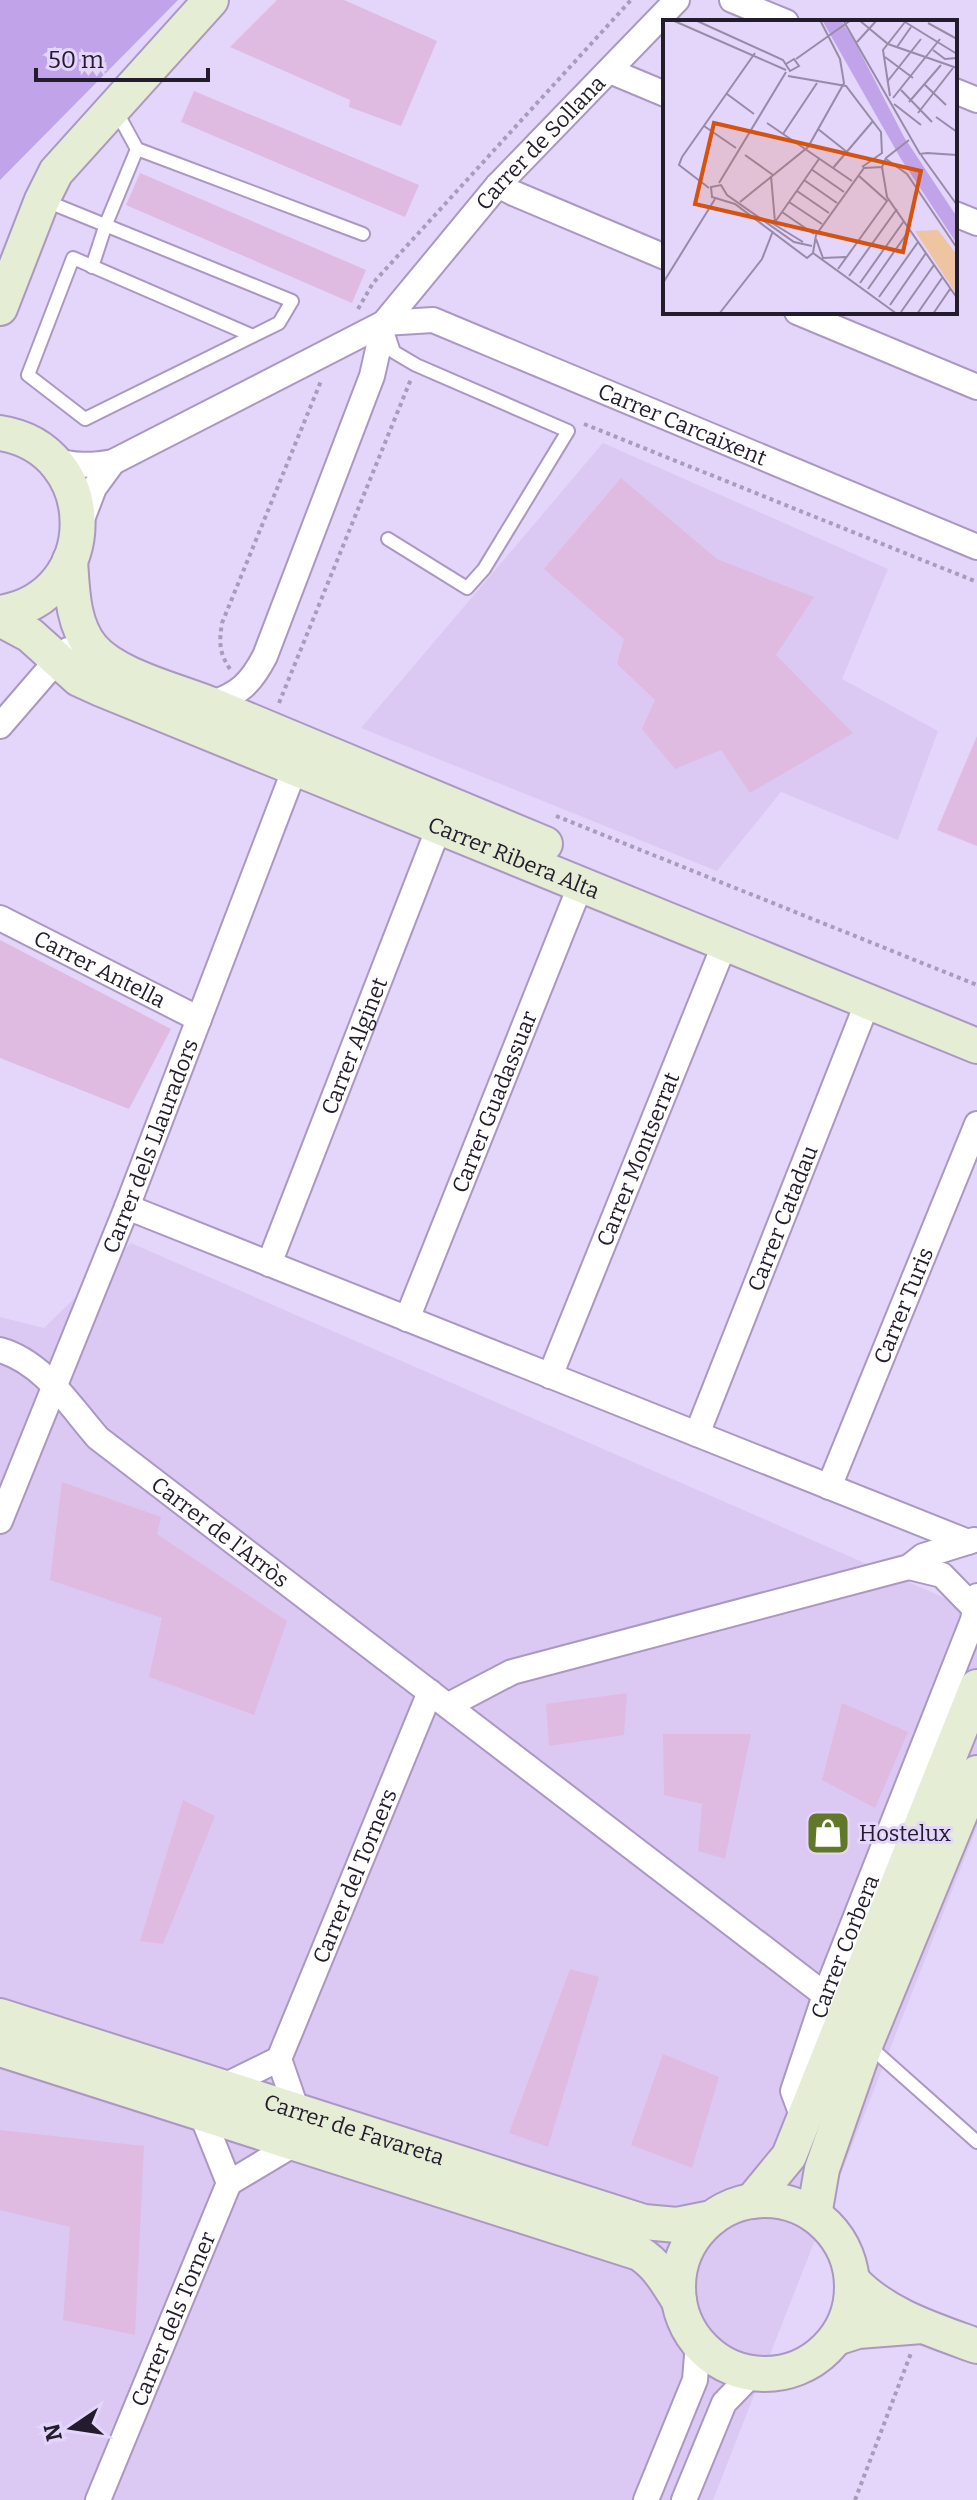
<svg xmlns="http://www.w3.org/2000/svg" width="977" height="2500" viewBox="0 0 977 2500" font-family="Bitter,serif">
<style>
.built{fill:#dbc9f4}
.water{fill:#c1a3ea}
.building{fill:#dfbbe2}
.lines{fill:none;stroke-linecap:round;stroke-linejoin:round}
.lane-casing{stroke:#aa98c3;stroke-width:16}
.street-casing{stroke:#aa98c3;stroke-width:28}
.secondary-casing{stroke:#aa98c3;stroke-width:38}
.path{stroke:#a89cbb;stroke-width:4;stroke-dasharray:4 4;stroke-linecap:butt}
.lane{stroke:#fff;stroke-width:12}
.street{stroke:#fff;stroke-width:24}
.secondary{stroke:#e5edd4;stroke-width:34}
.labels{text-anchor:middle;dominant-baseline:central;stroke-width:6;stroke-linejoin:round;paint-order:stroke}
.street-label{font-size:22px;fill:#231c2d;stroke:#e4d5fa}
.poi-label{font-size:22px;fill:#231c2d;stroke:#e4d5fa;text-anchor:start}
.inset-road{fill:none;stroke:#978ba8;stroke-width:2}
.view{fill:#d4530f;fill-opacity:0.15;stroke:#d4530f;stroke-width:4}
.inset-edge{fill:none;stroke:#231c2d;stroke-width:4}
</style>
<rect width="100%" height="100%" fill="#e4d5fa"/>
<!-- built -->
<g class="built">
<path d="M603,443L888,569L842,679L938,731L898,840L781,792L717,871L361,728Z"/>
<path d="M131,1243L977,1612V1827L713,2500H0V1317L44,1328Z"/>
</g>
<!-- water -->
<path class="water" d="M0,0H178L0,180Z"/>
<!-- building -->
<g class="building">
<path d="M277,0H344L437,41L401,126L349,107L350,100L230,47Z"/>
<path d="M194,91L419,185L405,217L181,122Z"/>
<path d="M140,173L366,270L352,303L126,205Z"/>
<path d="M621,478L717,559L814,597L776,655L853,733L750,793L721,750L675,769L642,729L655,700L617,664L624,639L544,569Z"/>
<path d="M977,736V846L937,830Z"/>
<path d="M0,940L171,1029L129,1109L0,1058Z"/>
<path d="M62,1482L161,1517L157,1534L287,1621L254,1715L149,1677L162,1618L50,1580Z"/>
<path d="M627,1693L624,1735L549,1746L546,1704Z"/>
<path d="M842,1703L908,1732L875,1808L822,1780Z"/>
<path d="M663,1734H751L725,1859L698,1851L702,1804L664,1795Z"/>
<path d="M183,1800L215,1816L163,1944L140,1941Z"/>
<path d="M570,1969L599,1977L548,2147L509,2133Z"/>
<path d="M663,2054L719,2077L692,2168L631,2145Z"/>
<path d="M0,2130L144,2146L135,2335L63,2320L70,2227L0,2210Z"/>
</g>
<g class="lines">
<!-- lane casing -->
<g class="lane-casing">
<g id="lane">
<path d="M114,111L120,118L137,149"/>
<path d="M46,201L292,301L279,323L85,419L28,375L73,258L253,336"/>
<path d="M92,267L106,224L137,149L363,234"/>
<path d="M387,331L394,352L416,365L568,431L484,569L467,588L388,539"/>
<path d="M868,2045L977,2142"/>
</g>
</g>
<!-- street casing -->
<g class="street-casing">
<g id="street">
<path d="M732,0L786,22"/>
<path d="M610,71L665,94"/>
<path d="M955,91L977,100"/>
<path d="M498,185L513,193L665,257"/>
<path d="M955,214L977,223"/>
<path d="M797,312L977,387"/>
<path id="s1" d="M53,460C74,466 91,466 113,462L384,323L498,185L677,0"/>
<path d="M79,527L94,488L113,462"/>
<path id="s2" d="M209,704C239,695 251,683 265,656L372,376L384,323L433,320L977,547"/>
<path d="M0,726L57,660L68,650"/>
<path id="s3" d="M0,918L199,1019"/>
<path d="M127,1207L968,1542"/>
<path id="s4" d="M269,1264L439,827"/>
<path id="s5" d="M407,1319L581,884"/>
<path id="s6" d="M0,1350C43,1362 70,1406 98,1438L825,1995"/>
<path id="s7" d="M550,1376L725,943"/>
<path id="s8" d="M697,1434L868,1001"/>
<path id="s9" d="M829,1487L977,1124"/>
<path id="s10" d="M0,1521L127,1207L295,768"/>
<path d="M909,1567L942,1575L975,1609"/>
<path d="M449,1705L512,1672L909,1567L923,1556L974,1540"/>
<path id="s11" d="M279,2059L430,1692"/>
<path d="M222,2087L279,2059L297,2111"/>
<path d="M201,2113L229,2183L296,2143"/>
<path id="s12" d="M803,2118L793,2091L825,1995L973,1620L977,1596"/>
<path id="s13" d="M98,2500L229,2183"/>
<path d="M646,2500L695,2380L698,2343"/>
<path d="M684,2500L724,2403L752,2374"/>
</g>
</g>
<!-- secondary casing -->
<g class="secondary-casing">
<g id="secondary">
<path d="M0,308L42,200L56,172L211,0"/>
<path d="M0,433C103,449 104,597 0,613"/>
<path d="M70,560C72,589 72,624 92,648C115,676 178,691 212,705C323,751 434,798 545,844"/>
<path id="s14" d="M0,619L30,635L79,679L101,689L977,1046"/>
<path id="s15" d="M0,2016L644,2222L677,2225L712,2218"/>
<path d="M0,2049L639,2253C658,2265 667,2282 679,2301"/>
<circle cx="765" cy="2287" r="87"/>
<path d="M752,2201L789,2156L977,1687"/>
<path d="M814,2215L822,2169L866,2043L977,1773"/>
<path d="M852,2280C884,2315 933,2330 977,2346"/>
<path d="M836,2338L858,2331L922,2326"/>
</g>
</g>
<!-- path -->
<g class="path">
<path d="M358,309L373,283L631,0"/>
<path d="M584,424L977,582"/>
<path d="M230,669C219,653 219,642 222,623L321,381"/>
<path d="M279,703L411,379"/>
<path d="M556,816L977,985"/>
<path d="M855,2500L911,2353"/>
</g>
<!-- lane -->
<use href="#lane" class="lane"/>
<!-- street -->
<use href="#street" class="street"/>
<!-- secondary -->
<use href="#secondary" class="secondary"/>
</g>
<!-- icons -->
<defs>
<g id="shop-square" transform="scale(2.3)"><rect x="-9" y="-9" width="18" height="18" rx="4" fill="#617829" stroke="#e4d5fa"/><path d="M-5-2.5h2.3a2.7 3.5 0 0 1 5.4 0H5L5.5 6h-11ZM-1.5-2.5h3a1.5 2.3 0 0 0-3 0Z" fill="#fff"/></g>
</defs>
<g fill-rule="evenodd">
<use href="#shop-square" x="828" y="1833"/>
</g>
<g class="labels">
<!-- street labels -->
<g class="street-label">
<text stroke="none"><textPath href="#s1" startOffset="604">Carrer de Sollana</textPath></text>
<text stroke="none"><textPath href="#s2" startOffset="750">Carrer Carcaixent</textPath></text>
<text stroke="none"><textPath href="#s14" startOffset="570">Carrer Ribera Alta</textPath></text>
<text stroke="none"><textPath href="#s3" startOffset="112">Carrer Antella</textPath></text>
<text stroke="none"><textPath href="#s4" startOffset="234">Carrer Alginet</textPath></text>
<text stroke="none"><textPath href="#s5" startOffset="234">Carrer Guadassuar</textPath></text>
<text stroke="none"><textPath href="#s10" startOffset="404">Carrer dels Llauradors</textPath></text>
<text stroke="none"><textPath href="#s7" startOffset="234">Carrer Montserrat</textPath></text>
<text stroke="none"><textPath href="#s8" startOffset="232">Carrer Catadau</textPath></text>
<text stroke="none"><textPath href="#s9" startOffset="196">Carrer Turis</textPath></text>
<text stroke="none"><textPath href="#s6" startOffset="288">Carrer de l'Arròs</textPath></text>
<text stroke="none"><textPath href="#s11" startOffset="198">Carrer del Torners</textPath></text>
<text stroke="none"><textPath href="#s12" startOffset="182">Carrer Corbera</textPath></text>
<text stroke="none"><textPath href="#s15" startOffset="372">Carrer de Favareta</textPath></text>
<text stroke="none"><textPath href="#s13" startOffset="196">Carrer dels Torner</textPath></text>
</g>
<!-- poi labels -->
<g class="poi-label">
<text x="859" y="1833">Hostelux</text>
</g>
</g>
<!-- overview -->
<g transform="translate(663 20)">
<rect width="294" height="294" fill="#e4d5fa"/>
<path d="M275,210L294,235V275L252,211Z" fill="#eec5a0"/>
<path d="M159,0H178L193,24L241,117L294,197V224L238,139Z" fill="#c1a3ea"/>
<path class="inset-road" d="M9,0L123,50M32,0L120,40L127,51L136,46L131,39L123,44M180,0L257,134L264,133M196,0L225,24L294,48M242,2L294,34M265,3L294,19M194,22L214,0M234,27L248,7M270,30L282,39L294,38M222,37L250,58M133,39L188,0M125,56L183,66L218,112L219,134M224,62L258,19M261,64L283,85M238,70L269,102M64,74L91,94M227,76L220,30L242,2M230,78L277,19M246,82L278,45M231,84L258,105M255,93L290,48M273,97L294,112M104,103L189,161M41,106L73,128M155,109L184,132M120,114L154,63M264,133L294,135M82,135L110,155M258,135L294,185M19,137L92,33M19,137L16,145L46,168M223,139L244,154L294,228M199,147L219,133M219,147L224,177L294,278M170,148L210,101M148,149L181,172M108,156L112,202M141,160L174,183M56,163L123,52M134,171L166,193M77,182L145,127L181,63L177,39L157,0M126,182L159,204M119,192L151,214M104,200L140,222M112,202L156,139M153,219L160,238L183,237M149,226L131,222L64,175L58,165L48,167L49,177L72,184L144,238L150,233L153,215L201,148L219,147L223,138L246,120M150,233L234,294M175,249L224,181L196,156M186,256L234,189M0,263L52,179M197,263L241,201M205,269L247,209M216,277L255,222M227,285L263,233M238,292L271,245M56,294L99,239L110,211M254,294L279,258M270,294L287,269"/>
<path class="view" d="M51,103L258,151L240,232L32,184Z"/>
<rect width="294" height="294" class="inset-edge"/>
</g>
<!-- north arrow -->
<g transform="translate(72 2428) rotate(257)" stroke="#e4d5fa" stroke-width="6" paint-order="stroke">
<path d="M0-6L14 30L0 20L-14 30Z" fill="#231c2d"/>
<text y="-12" font-size="22" font-weight="bold" text-anchor="middle" fill="#231c2d">N</text>
</g>
<!-- scale -->
<path d="M36 68v12h172v-12" fill="none" stroke="#231c2d" stroke-width="4"/>
<text x="48" y="68" font-size="24" fill="#231c2d" stroke="#e4d5fa" stroke-width="6" paint-order="stroke">50 m</text>
</svg>
